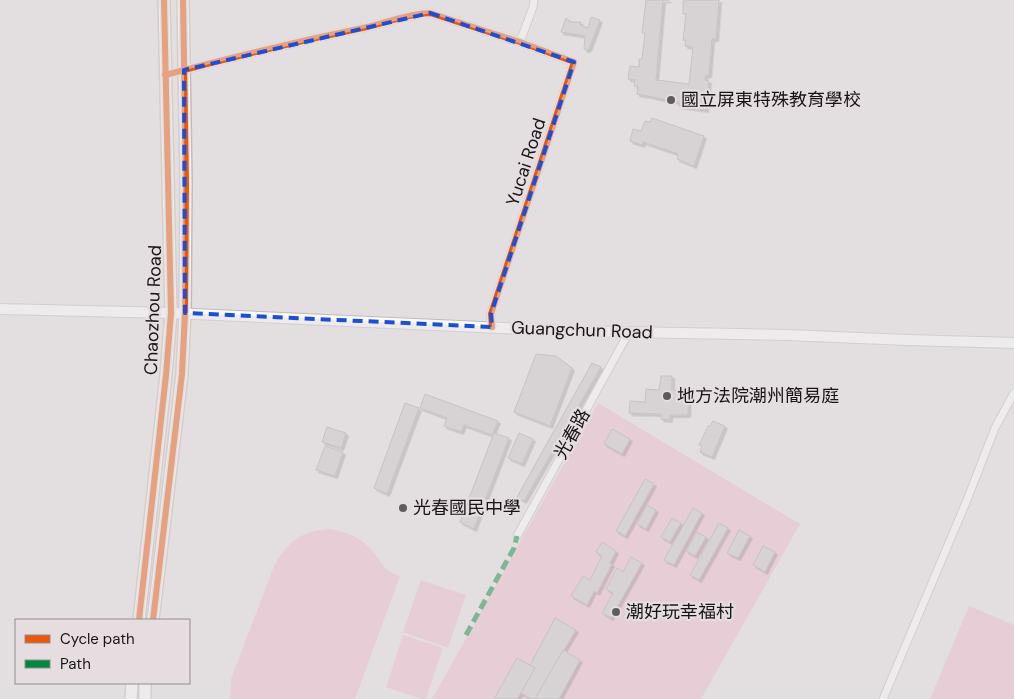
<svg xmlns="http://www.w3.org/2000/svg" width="1014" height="699" viewBox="0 0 1014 699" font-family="'DM Sans','Noto Sans TC',sans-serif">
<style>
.green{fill:#ebbaca}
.building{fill:#c8c4c5;stroke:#a4a1a2;filter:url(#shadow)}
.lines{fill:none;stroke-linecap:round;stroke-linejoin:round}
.minor-casing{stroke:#bebbbc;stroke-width:9}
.secondary-casing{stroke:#bebbbc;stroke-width:12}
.primary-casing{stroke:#bebbbc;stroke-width:14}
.minor{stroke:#fbfafa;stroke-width:7}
.secondary{stroke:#fbfafa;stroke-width:10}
.primary{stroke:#fbfafa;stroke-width:11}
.quiet{stroke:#00873e;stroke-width:5;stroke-dasharray:10 5;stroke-linecap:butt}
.cycleway-casing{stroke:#e5dddf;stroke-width:9}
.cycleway{stroke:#e8590c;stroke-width:6}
.marked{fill:none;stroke:#1d4ed8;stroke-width:4;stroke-dasharray:10 6;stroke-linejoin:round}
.poi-dot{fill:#5f5c5d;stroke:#e5dddf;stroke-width:2}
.labels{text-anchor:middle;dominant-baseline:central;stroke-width:4.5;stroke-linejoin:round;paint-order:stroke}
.poi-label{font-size:18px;fill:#181516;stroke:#e5dddf;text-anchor:start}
.street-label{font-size:18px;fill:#181516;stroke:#e5dddf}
</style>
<defs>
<filter id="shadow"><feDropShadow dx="2.5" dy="2.5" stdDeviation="0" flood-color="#0004"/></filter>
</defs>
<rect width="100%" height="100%" fill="#e3dfe0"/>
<!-- green -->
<g class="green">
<path d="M598,403L800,524L701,699H432Z"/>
<path d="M330,529C345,532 358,536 369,547C383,561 380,569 400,576L355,699H230L231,679L274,566C288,541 301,531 330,529Z"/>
<path d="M421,580L466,595L448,648L403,632Z"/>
<path d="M969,606L1014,625V699H930Z"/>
<path d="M403,635L443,648L426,699H421L386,687Z"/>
</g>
<!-- building -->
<g class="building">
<path d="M646,0H669H663L656,80L689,84L693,47L685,46L686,40H683L686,13L683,14V2L684,0H719L716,39H712L709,75L705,76V80L709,81L706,110L679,106V102L637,94L638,86H634L635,80L628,79L630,66L639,67V59H642L645,33H642Z"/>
<path d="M591,17L600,20L589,49L587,50L584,49L585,36L561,32L566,18L571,22H581L580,25L588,28Z"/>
<path d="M652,118L704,136L694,166L677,159L678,154L643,142L642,145L630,141L633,129L641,131L645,121L650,122Z"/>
<path d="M536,354L556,356L572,368L550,426L514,412Z"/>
<path d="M592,363L601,367L524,501L517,497Z"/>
<path d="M661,376H672V390L689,391L688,415H670V420L661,419V414L629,413L630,401L645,402L646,389L659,390Z"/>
<path d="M425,394L498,421L492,435L464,425L461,432L444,426L447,418L420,408Z"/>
<path d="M405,403L419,408L387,494L374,488Z"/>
<path d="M713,421L725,426L712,457L700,452L702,446L699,445L708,426H710Z"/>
<path d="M327,427L346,433L341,448L322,442Z"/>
<path d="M612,429L630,439L622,454L604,444Z"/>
<path d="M494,433L509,438L474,529L460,522Z"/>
<path d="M519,433L533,439L522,464L508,458Z"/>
<path d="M325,446L343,452L335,476L316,470Z"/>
<path d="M645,479L654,484L625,536L616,531Z"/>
<path d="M647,505L656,510L646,529L637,524Z"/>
<path d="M693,508L702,513L674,565L664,560Z"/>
<path d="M672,518L681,523L670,542L661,537Z"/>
<path d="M719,523L728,528L699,580L690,575Z"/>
<path d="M739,530L750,536L738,558L727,553Z"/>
<path d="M697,532L706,537L695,556L686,551Z"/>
<path d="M602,542L616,551L610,563L612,564L597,593L594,591L587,605L571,596L583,576L590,580L602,556L596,552Z"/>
<path d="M763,546L775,552L765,572L753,565Z"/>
<path d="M631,557L642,563L611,618L602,613L613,593L606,589L617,568L623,572Z"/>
<path d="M555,618L576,630L535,699H531L521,693L535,668L530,665Z"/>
<path d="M563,650L580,660L559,699H535Z"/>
<path d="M517,658L535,668L521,693L517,699H494Z"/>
</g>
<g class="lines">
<!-- minor casing -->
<g class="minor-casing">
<g id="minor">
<path d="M520,42L533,7L534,0"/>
<path d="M165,75C232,57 299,41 367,27C388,22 408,14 430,13L520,42L574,62L491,314L492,327"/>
<path d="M517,536L629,332"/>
<path d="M883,699L967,500L995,428L1014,393"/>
</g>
</g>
<!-- secondary casing -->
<g class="secondary-casing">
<path id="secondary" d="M0,309L171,313L568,331L787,335L907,340L1014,343"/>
</g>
<!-- primary casing -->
<g class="primary-casing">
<g id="primary">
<path d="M139,620L166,375L171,313L164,0"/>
<path d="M153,620L182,374L185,313L186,183L183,0"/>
<path d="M131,699L132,683"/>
<path d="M145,699V683"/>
</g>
</g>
<!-- minor -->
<use href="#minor" class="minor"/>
<!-- secondary -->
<use href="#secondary" class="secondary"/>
<!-- primary -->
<use href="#primary" class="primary"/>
<!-- quiet -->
<path class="quiet" d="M466,635L514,548L517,536"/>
<!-- cycleway casing -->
<g class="cycleway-casing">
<g id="cycleway">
<path d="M165,75C232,57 299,41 367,27C388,22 408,14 430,13L520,42L574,62L491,314L492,327"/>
<path d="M139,620L166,375L171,313L164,0"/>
<path d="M153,620L182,374L185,313L186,183L183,0"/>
</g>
</g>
<!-- cycleway -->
<use href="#cycleway" class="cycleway"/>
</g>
<!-- marked area -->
<path d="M0 0H1014V699H0ZM430,13L574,62L491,314L492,327L185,313L184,70Z" fill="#e3dfe0" fill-opacity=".55" fill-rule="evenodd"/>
<path class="marked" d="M430,13L574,62L491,314L492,327L185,313L184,70Z"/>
<!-- markers -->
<g class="poi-dot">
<circle cx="671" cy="100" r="5"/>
<circle cx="667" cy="396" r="5"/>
<circle cx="403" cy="508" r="5"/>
<circle cx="616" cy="612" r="5"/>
</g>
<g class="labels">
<!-- poi labels -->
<g class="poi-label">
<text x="681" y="100">國立屏東特殊教育學校</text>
<text x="677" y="396">地方法院潮州簡易庭</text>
<text x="413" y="508">光春國民中學</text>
<text x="626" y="612">潮好玩幸福村</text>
</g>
<!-- street labels -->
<g class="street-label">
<text transform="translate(526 162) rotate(-72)">Yucai Road</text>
<text transform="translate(153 310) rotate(-88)">Chaozhou Road</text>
<text transform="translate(582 330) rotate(2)">Guangchun Road</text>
<text transform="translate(572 434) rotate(-61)">光春路</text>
</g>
</g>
<!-- legend -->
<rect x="15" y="619" width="175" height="65" fill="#e5dddf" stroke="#938d8f"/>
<rect x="25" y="635" width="25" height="8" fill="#e8590c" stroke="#938d8f"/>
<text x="60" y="644" font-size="15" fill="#181516">Cycle path</text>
<rect x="25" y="660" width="25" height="8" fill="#00873e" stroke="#938d8f"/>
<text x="60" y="669" font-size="15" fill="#181516">Path</text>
</svg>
